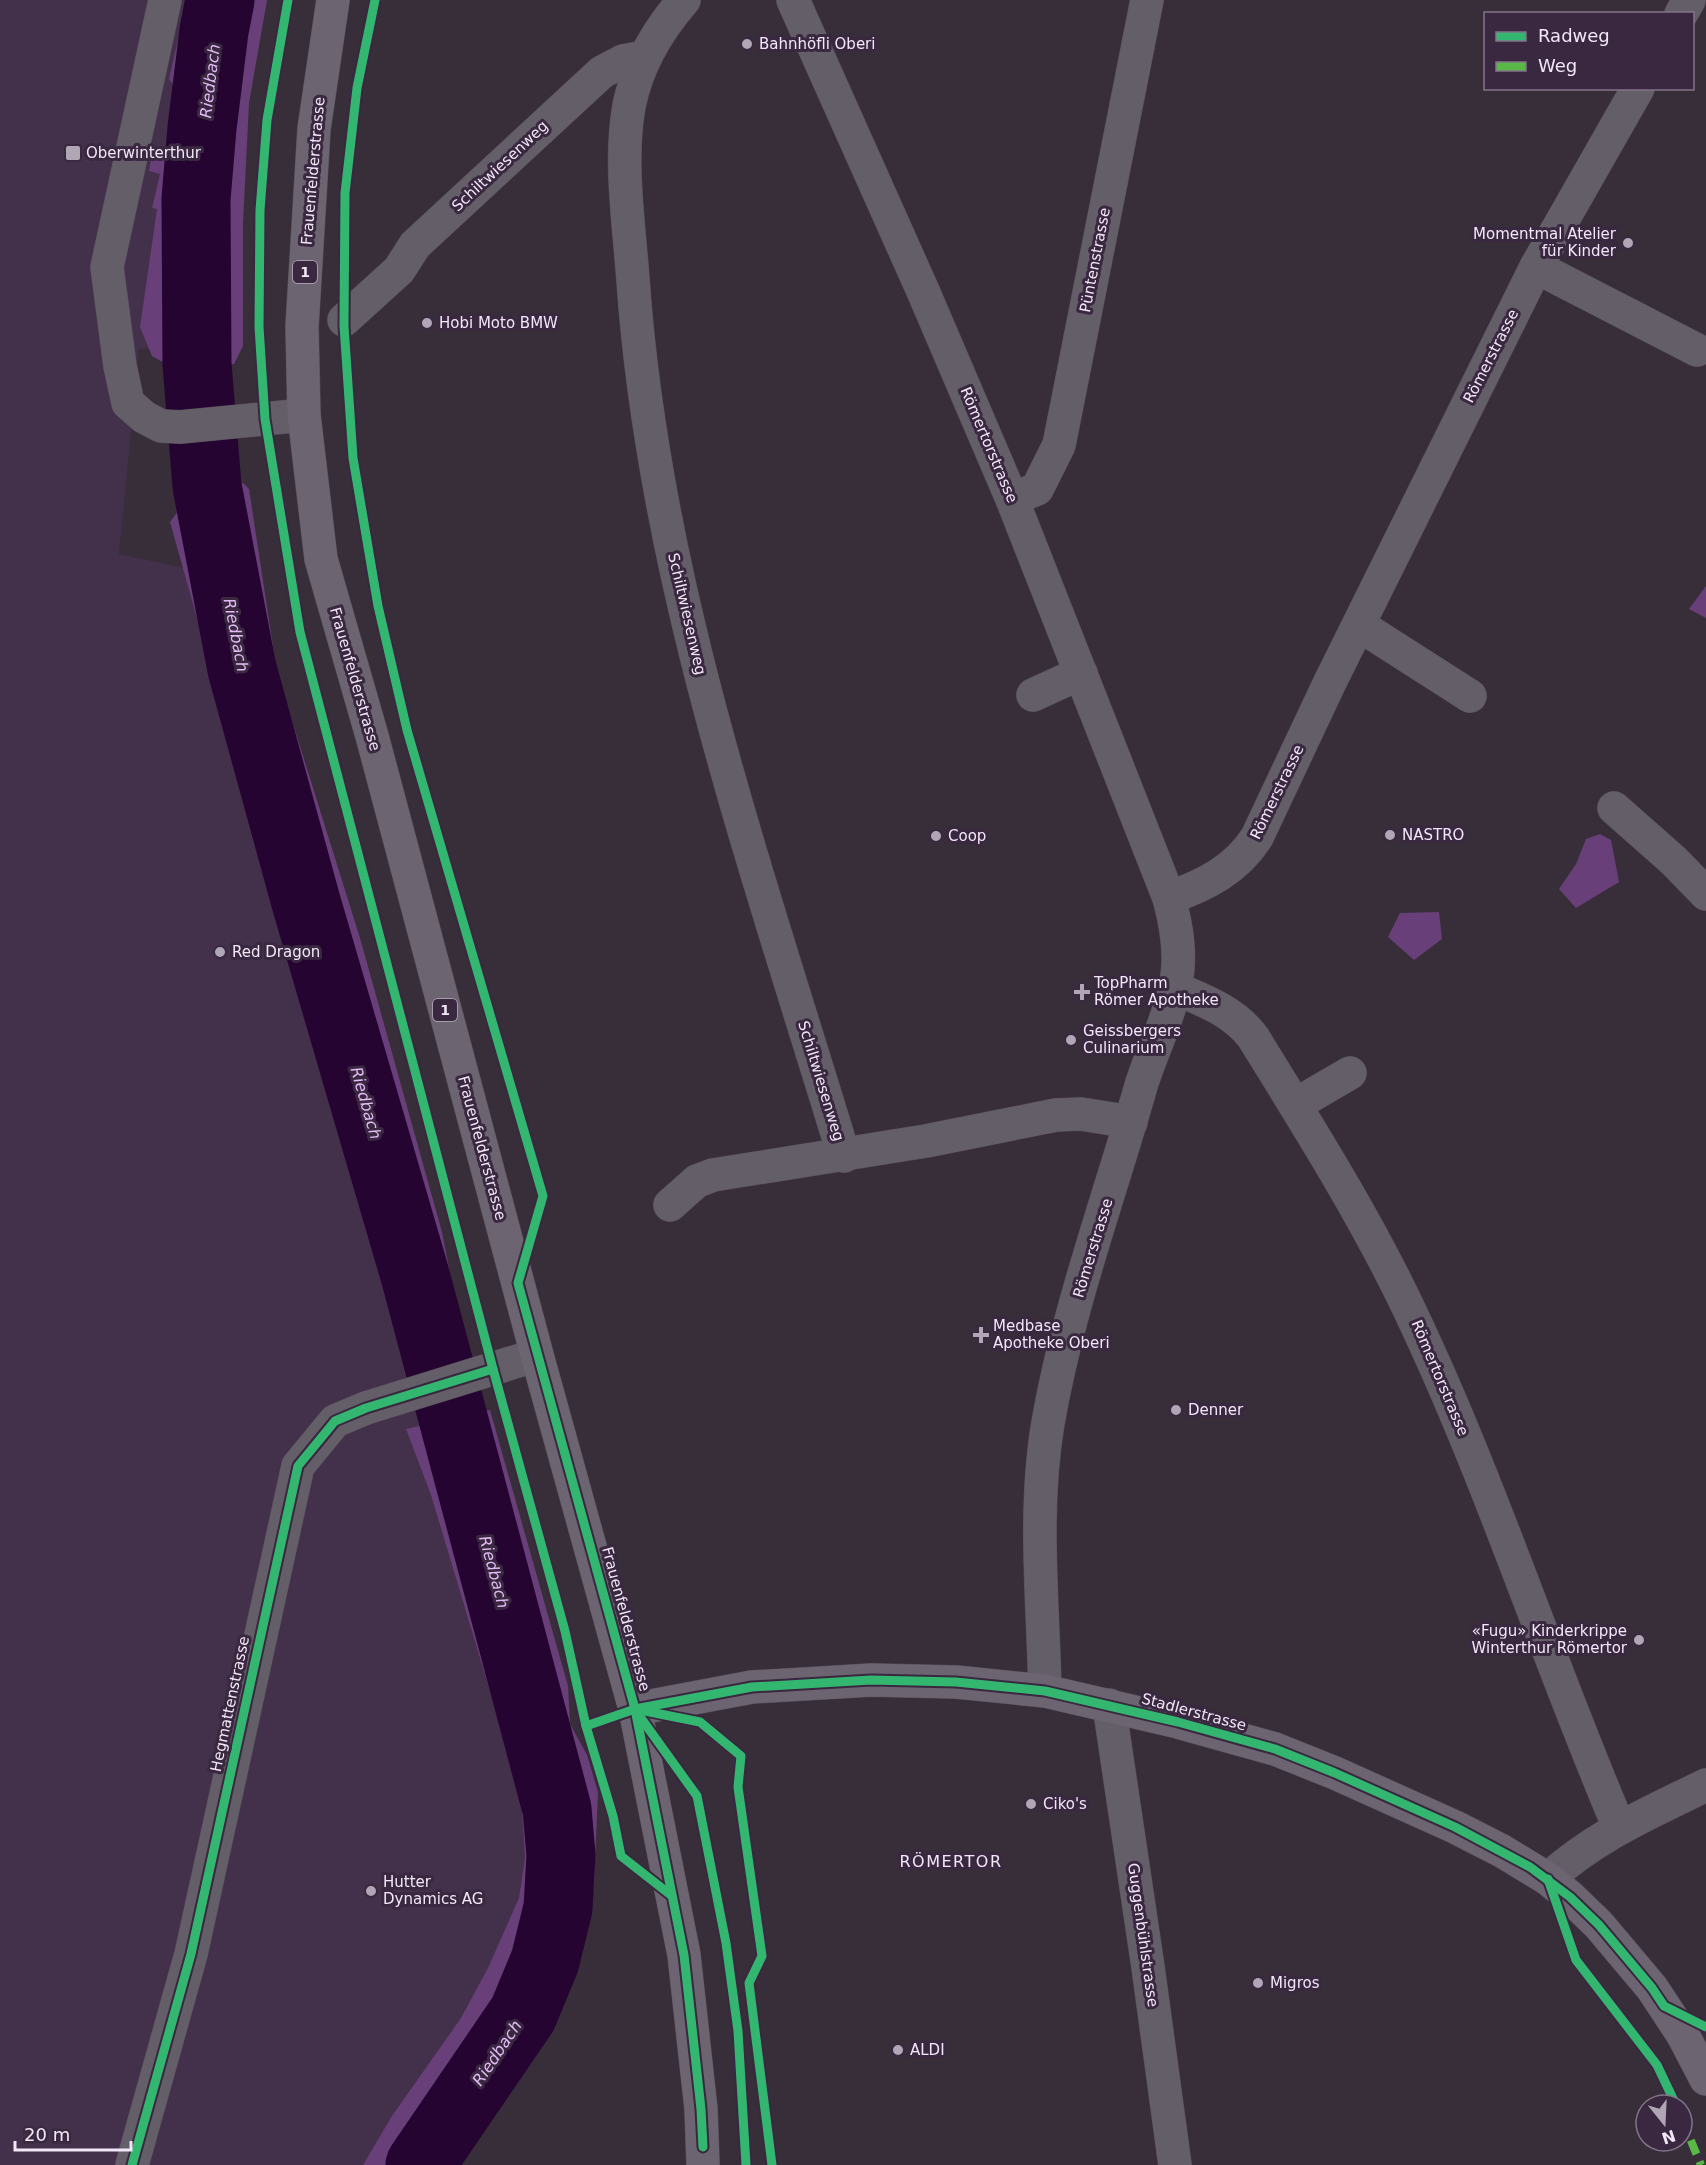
<svg xmlns="http://www.w3.org/2000/svg" width="1706" height="2165" viewBox="0 0 1706 2165" font-family="'DejaVu Sans',sans-serif">
<style>
.built{fill:#43304a}
.green{fill:#693f79}
.lines{fill:none;stroke-linecap:round;stroke-linejoin:round}
.river{stroke:#250431;stroke-width:69}
.minor-casing{stroke:#554d58;stroke-width:34}
.major-casing{stroke:#554d58;stroke-width:34}
.minor{stroke:#645e68;stroke-width:33}
.major{stroke:#6c6470;stroke-width:33}
.quiet{stroke:#58b947;stroke-width:8;stroke-dasharray:15 8;stroke-linecap:butt}
.cycleway-casing{stroke:#392840;stroke-width:13}
.cycleway{stroke:#33b770;stroke-width:9}
.poi-dot{fill:#b1a6b5;stroke:#392840;stroke-width:2}
.labels{text-anchor:middle;dominant-baseline:central;stroke-width:6;stroke-linejoin:round;paint-order:stroke}
.shield{fill:#392840;stroke:#baaec0;stroke-width:1.5}
.shield-label{font-size:14px;font-weight:bold;fill:#f2e7f7}
.poi-label{font-size:15px;fill:#f2e7f7;stroke:#392840;text-anchor:start}
.street-label{font-size:15px;fill:#f2e7f7;stroke:#392840}
.water-label{font-size:16px;font-style:italic;fill:#e3baf5;stroke:#392840}
.neighbourhood-label{font-size:16px;letter-spacing:1.5px;fill:#f2e7f7;stroke:#392840}
</style>
<rect width="100%" height="100%" fill="#372e3a"/>
<!-- built -->
<path class="built" d="M0,0H194L171,348L139,349L119,554L184,568L415,1275L557,1809L420,2165H0Z"/>
<!-- green -->
<g class="green">
<path d="M187,0H267L249,103L243,223V346L234,364L186,369L161,361L152,356L140,327L157,209L152,208L160,174L149,171L152,154L167,146L178,91L169,79Z"/>
<path d="M243,483L249,489L277,673L360,938L442,1232L462,1334L417,1348L403,1339L353,1173L170,522L195,487Z"/>
<path d="M1706,586V618L1689,609Z"/>
<path d="M1600,834L1611,840L1619,882L1576,908L1559,889L1576,864L1586,839Z"/>
<path d="M1439,912L1442,939L1414,960L1388,937L1400,913Z"/>
<path d="M490,1410L568,1686L570,1724L587,1755L598,1792L594,1886L582,1952L560,2012L533,2060L466,2152L459,2165H363L392,2116L461,2018L488,1968L519,1898L525,1858L522,1809L496,1711L431,1495L406,1429Z"/>
</g>
<g class="lines">
<!-- river -->
<path class="river" d="M220,0L214,31L202,128L196,199L197,364L207,486L242,669L306,902L415,1275L557,1809L561,1855L558,1908L545,1961L523,2014L420,2165"/>
<!-- minor casing -->
<g class="minor-casing">
<g id="minor">
<path d="M165,0L107,267L120,366L128,403L144,417L161,426L180,427L304,415"/>
<path d="M684,0C657,31 637,65 629,106C619,162 629,223 633,280C654,581 757,869 844,1156"/>
<path d="M793,0L923,291L1012,499L1169,898C1177,927 1182,957 1175,987C1168,1021 1151,1053 1141,1086C1109,1198 1068,1308 1048,1423C1033,1511 1043,1602 1045,1691"/>
<path d="M1681,14L1689,0"/>
<path d="M1536,267L1697,350"/>
<path d="M344,320L399,270L415,245L602,72L623,61L644,57"/>
<path d="M1012,499L1037,489L1059,445L1147,0"/>
<path d="M1359,625L1470,696"/>
<path d="M1033,695L1081,673"/>
<path d="M1614,808L1674,861L1706,894"/>
<path d="M1169,898C1205,885 1236,870 1257,837L1330,682L1536,267L1638,88"/>
<path d="M1175,988C1205,1001 1233,1011 1253,1037C1311,1131 1370,1224 1416,1324C1493,1488 1548,1661 1619,1827"/>
<path d="M1295,1105L1350,1073"/>
<path d="M670,1205L697,1181L713,1175L926,1141L1056,1115L1081,1114L1131,1122"/>
<path d="M1109,1705L1148,1967L1175,2165"/>
<path d="M1548,1879C1595,1836 1649,1813 1706,1785"/>
<path d="M132,2165L191,1954L298,1466L335,1421L366,1408L537,1355"/>
</g>
</g>
<!-- major casing -->
<g class="major-casing">
<g id="major">
<path d="M333,0L314,129L302,327L304,415L321,559L372,736L537,1355L635,1709L684,1955L701,2109L703,2165"/>
<path d="M635,1709L752,1687L871,1680L956,1682L1045,1691L1178,1722L1275,1749L1335,1773L1455,1827L1502,1851L1548,1879L1570,1897L1599,1925L1652,1988L1683,2035L1706,2079"/>
</g>
</g>
<!-- minor -->
<use href="#minor" class="minor"/>
<!-- major -->
<use href="#major" class="major"/>
<!-- quiet -->
<path class="quiet" d="M1682,2119L1701,2165"/>
<!-- cycleway casing -->
<g class="cycleway-casing">
<g id="cycleway">
<path d="M288,0L267,120L260,210L259,327L265,419L300,632L493,1369L565,1631L586,1726L613,1816L621,1856L672,1896"/>
<path d="M375,0L357,88L345,193L344,326L353,458L378,606L407,730L543,1196L518,1283L635,1709L684,1955L701,2109L703,2147"/>
<path d="M635,1709L752,1687L871,1680L956,1682L1045,1691L1178,1722L1275,1749L1335,1773L1455,1827L1530,1867L1570,1897L1599,1925L1652,1988L1664,2006L1706,2027"/>
<path d="M638,1714L697,1796L726,1943L738,2031L746,2165"/>
<path d="M586,1726L635,1709L700,1722L741,1756L738,1787L762,1956L749,1983L772,2165"/>
<path d="M1548,1879L1576,1960L1657,2065L1676,2105"/>
<path d="M132,2165L191,1954L298,1466L335,1421L366,1408L493,1369"/>
</g>
</g>
<!-- cycleway -->
<use href="#cycleway" class="cycleway"/>
</g>
<!-- markers -->
<g class="poi-dot">
<circle cx="747" cy="44" r="6"/>
<rect x="65" y="145" width="16" height="16" rx="3"/>
<circle cx="1628" cy="243" r="6"/>
<circle cx="427" cy="323" r="6"/>
<circle cx="1390" cy="835" r="6"/>
<circle cx="936" cy="836" r="6"/>
<circle cx="220" cy="952" r="6"/>
<path d="M1079 983h6v6h6v6h-6v6h-6v-6h-6v-6h6z"/>
<circle cx="1071" cy="1040" r="6"/>
<path d="M978 1326h6v6h6v6h-6v6h-6v-6h-6v-6h6z"/>
<circle cx="1176" cy="1410" r="6"/>
<circle cx="1639" cy="1640" r="6"/>
<circle cx="1031" cy="1804" r="6"/>
<circle cx="371" cy="1891" r="6"/>
<circle cx="1258" cy="1983" r="6"/>
<circle cx="898" cy="2050" r="6"/>
</g>
<g class="labels">
<!-- shield labels -->
<g class="shield">
<rect x="293" y="261" width="24" height="22" rx="4.5"/>
<rect x="433" y="999" width="24" height="22" rx="4.5"/>
</g>
<g class="shield-label">
<text x="305" y="272">1</text>
<text x="445" y="1010">1</text>
</g>
<!-- poi labels -->
<g class="poi-label">
<text x="759" y="44">Bahnhöfli Oberi</text>
<text x="86" y="153">Oberwinterthur</text>
<text x="1616" y="234" text-anchor="end">Momentmal Atelier<tspan x="1616" dy="17">für Kinder</tspan></text>
<text x="439" y="323">Hobi Moto BMW</text>
<text x="1402" y="835">NASTRO</text>
<text x="948" y="836">Coop</text>
<text x="232" y="952">Red Dragon</text>
<text x="1094" y="983">TopPharm<tspan x="1094" dy="17">Römer Apotheke</tspan></text>
<text x="1083" y="1031">Geissbergers<tspan x="1083" dy="17">Culinarium</tspan></text>
<text x="993" y="1326">Medbase<tspan x="993" dy="17">Apotheke Oberi</tspan></text>
<text x="1188" y="1410">Denner</text>
<text x="1627" y="1631" text-anchor="end">«Fugu» Kinderkrippe<tspan x="1627" dy="17">Winterthur Römertor</tspan></text>
<text x="1043" y="1804">Ciko's</text>
<text x="383" y="1882">Hutter<tspan x="383" dy="17">Dynamics AG</tspan></text>
<text x="1270" y="1983">Migros</text>
<text x="910" y="2050">ALDI</text>
</g>
<!-- street labels -->
<g class="street-label">
<text transform="translate(500 166) rotate(-43)">Schiltwiesenweg</text>
<text transform="translate(313 171) rotate(-85)">Frauenfelderstrasse</text>
<text transform="translate(1095 260) rotate(-79)">Püntenstrasse</text>
<text transform="translate(1491 356) rotate(-63)">Römerstrasse</text>
<text transform="translate(989 445) rotate(67)">Römertorstrasse</text>
<text transform="translate(687 614) rotate(77)">Schiltwiesenweg</text>
<text transform="translate(355 679) rotate(74)">Frauenfelderstrasse</text>
<text transform="translate(1277 792) rotate(-64)">Römerstrasse</text>
<text transform="translate(821 1081) rotate(73)">Schiltwiesenweg</text>
<text transform="translate(482 1148) rotate(75)">Frauenfelderstrasse</text>
<text transform="translate(1093 1248) rotate(-73)">Römerstrasse</text>
<text transform="translate(1440 1378) rotate(67)">Römertorstrasse</text>
<text transform="translate(626 1619) rotate(75)">Frauenfelderstrasse</text>
<text transform="translate(230 1704) rotate(-78)">Hegmattenstrasse</text>
<text transform="translate(1194 1712) rotate(15)">Stadlerstrasse</text>
<text transform="translate(1143 1935) rotate(82)">Guggenbühlstrasse</text>
</g>
<!-- water labels -->
<g class="water-label">
<text transform="translate(210 81) rotate(-83)">Riedbach</text>
<text transform="translate(236 635) rotate(79)">Riedbach</text>
<text transform="translate(366 1103) rotate(74)">Riedbach</text>
<text transform="translate(494 1572) rotate(75)">Riedbach</text>
<text transform="translate(497 2053) rotate(-56)">Riedbach</text>
</g>
<!-- neighbourhood labels -->
<g class="neighbourhood-label">
<text x="951" y="1861">RÖMERTOR</text>
</g>
</g>
<!-- legend -->
<rect x="1484" y="12" width="210" height="78" fill="#392840" stroke="#837489" stroke-width="1.5"/>
<rect x="1496" y="32" width="30" height="9" fill="#33b770" stroke="#837489" stroke-width="1.5"/>
<text x="1538" y="42" font-size="18" fill="#f2e7f7">Radweg</text>
<rect x="1496" y="62" width="30" height="9" fill="#58b947" stroke="#837489" stroke-width="1.5"/>
<text x="1538" y="72" font-size="18" fill="#f2e7f7">Weg</text>
<!-- north arrow -->
<g transform="translate(1664 2123) rotate(162)"><circle r="28" fill="#392840" stroke="#837489" stroke-width="1.5"/>
<path d="M0-4.5L10 22L0 15L-10 22Z" fill="#b1a6b5"/>
<text y="-9" font-size="16" font-weight="bold" text-anchor="middle" fill="#f2e7f7">N</text>
</g>
<!-- scale -->
<path d="M15 2141v9h116v-9" fill="none" stroke="#f2e7f7" stroke-width="3"/>
<text x="24" y="2141" font-size="18" fill="#f2e7f7" stroke="#392840" stroke-width="4.5" paint-order="stroke">20 m</text>
</svg>
